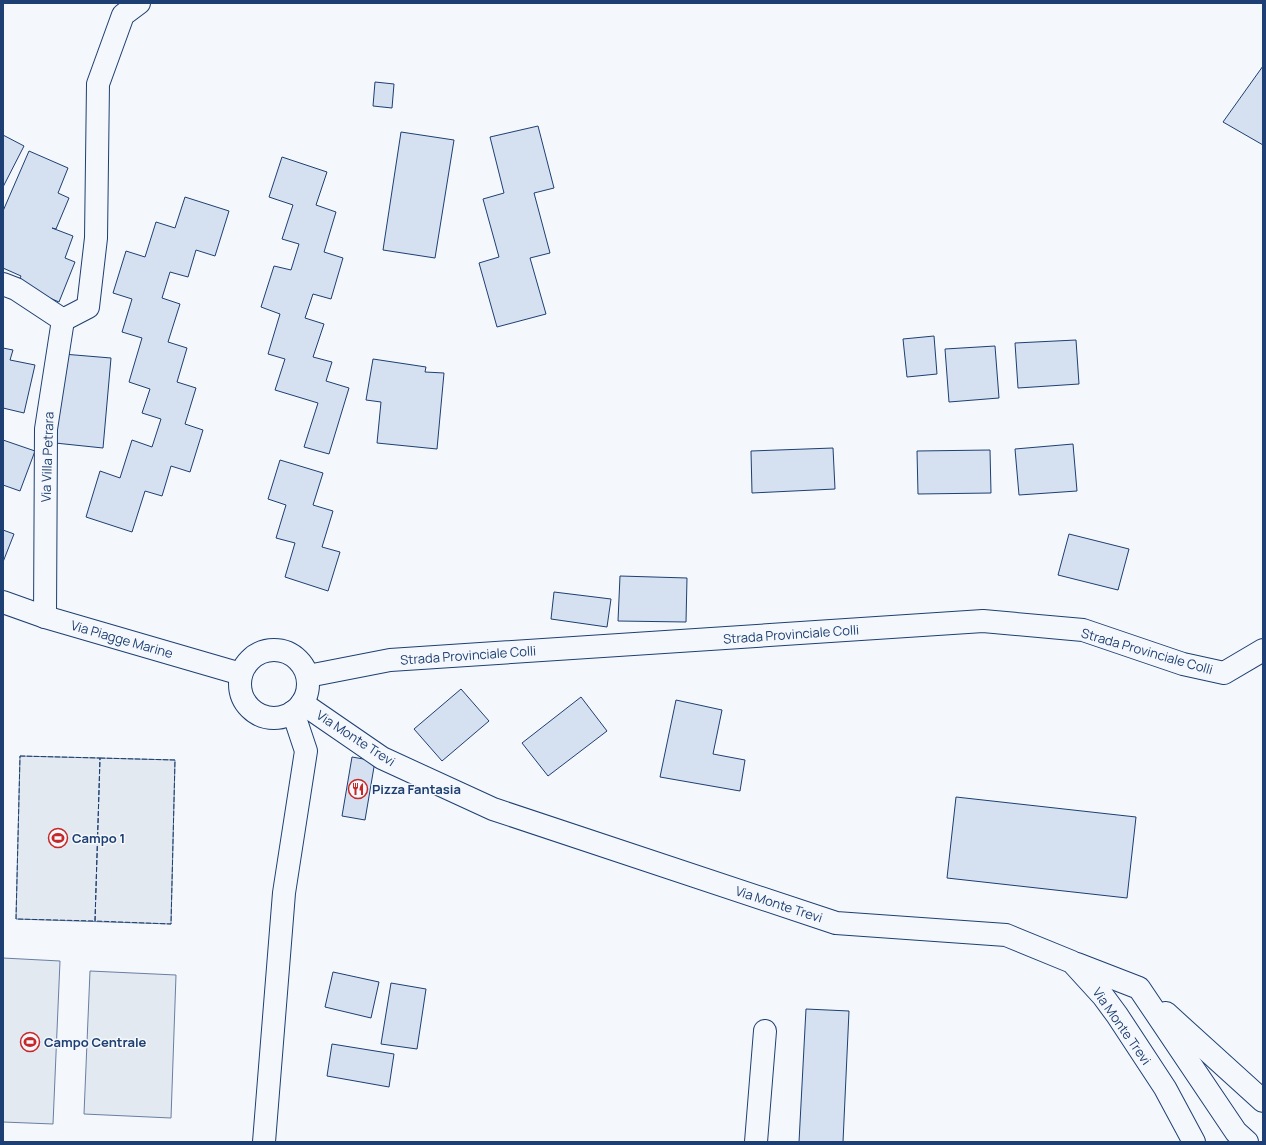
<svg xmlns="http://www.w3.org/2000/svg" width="1266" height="1145" viewBox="0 0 1266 1145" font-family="Manrope,sans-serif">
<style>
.green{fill:#e3e9f0;stroke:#687fa3}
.building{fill:#d5e0f0;stroke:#1d3f73}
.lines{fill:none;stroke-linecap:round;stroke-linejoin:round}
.street-casing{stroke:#1d3f73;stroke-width:24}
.secondary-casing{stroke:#1d3f73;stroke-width:24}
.street{stroke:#f4f7fb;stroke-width:22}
.secondary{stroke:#f4f7fb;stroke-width:22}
.fence{stroke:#1d3f73;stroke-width:1;stroke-dasharray:5 2;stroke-linecap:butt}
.labels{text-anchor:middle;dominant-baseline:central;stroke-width:3;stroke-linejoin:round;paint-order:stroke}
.street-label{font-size:13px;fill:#1d3f73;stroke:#f4f7fb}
.poi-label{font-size:13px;font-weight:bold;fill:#1d3f73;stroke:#f4f7fb;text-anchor:start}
</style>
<rect width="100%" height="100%" fill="#f4f7fb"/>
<!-- green -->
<g class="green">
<path d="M20,756L175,760L171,924L16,919Z"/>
<path d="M3,958L60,961L53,1124L3,1122Z"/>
<path d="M90,971L176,975L171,1118L84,1114Z"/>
</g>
<!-- building -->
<g class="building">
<path d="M1263,66V145L1223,122Z"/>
<path d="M375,82L394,84L392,108L373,106Z"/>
<path d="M538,126L554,188L534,193L550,253L530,258L546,314L497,327L479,263L499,257L483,199L504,193L490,137Z"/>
<path d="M401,132L454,140L435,258L383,250Z"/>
<path d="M3,135L24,146L3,187Z"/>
<path d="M29,151L68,168L58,193L69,198L56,229L52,228L73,236L65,258L75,262L59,302L17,284L21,276L3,268V211Z"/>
<path d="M282,157L327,172L316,205L336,212L324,252L343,258L331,299L313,294L305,318L324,324L313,357L332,362L326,381L349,388L329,454L304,447L318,403L275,390L285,359L268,354L280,314L261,307L274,266L291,270L299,244L282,239L293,205L269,197Z"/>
<path d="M185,197L229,211L215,256L196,250L188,277L170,272L162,298L180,304L168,342L187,348L177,382L196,388L185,424L203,430L190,472L171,466L162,496L145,491L132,532L86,517L100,471L120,478L132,440L152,447L161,419L142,413L150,389L129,382L142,338L122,332L132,299L113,293L126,251L145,257L156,222L175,228Z"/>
<path d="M934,336L937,374L907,377L903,339Z"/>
<path d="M1076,340L1079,384L1018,388L1015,343Z"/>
<path d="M995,346L999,398L949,402L945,349Z"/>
<path d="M3,348L13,350L10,360L35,365L24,413L3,408Z"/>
<path d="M63,354L111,358L103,448L55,443Z"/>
<path d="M373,359L426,367L425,372L444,373L437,449L377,443L381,402L366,400Z"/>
<path d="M3,440L35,451L20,491L3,485Z"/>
<path d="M1073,444L1077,491L1019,495L1015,449Z"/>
<path d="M833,448L835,489L752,493L751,451Z"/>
<path d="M990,450L991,493L918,494L917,451Z"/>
<path d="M280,460L323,473L313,505L333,511L322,547L340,552L328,591L285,577L295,543L276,538L286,505L268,499Z"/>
<path d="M3,530L14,534L3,562Z"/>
<path d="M1069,534L1129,549L1118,590L1058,575Z"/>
<path d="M620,576L687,578L686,622L618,621Z"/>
<path d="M554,592L611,599L607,627L551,619Z"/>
<path d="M461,689L489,721L442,761L414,729Z"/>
<path d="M581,697L607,731L548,776L522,743Z"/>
<path d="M676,700L722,710L713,754L745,760L740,791L660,777Z"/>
<path d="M352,757L375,761L365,820L342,816Z"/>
<path d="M956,797L1136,817L1127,898L947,878Z"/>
<path d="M333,972L379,982L371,1018L325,1007Z"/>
<path d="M391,983L426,989L417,1049L381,1044Z"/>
<path d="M806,1009L849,1011L843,1142H799Z"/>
<path d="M332,1044L394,1054L389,1087L327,1076Z"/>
</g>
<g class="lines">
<!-- street casing -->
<g class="street-casing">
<g id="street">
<path d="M3,284L16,289L63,320L46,429L45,617"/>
<path d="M63,320L88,307L96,238L98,84L123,15L139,3"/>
<path d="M302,703L382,758L493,809L836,923L1006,935L1072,962L1103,996L1117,1015L1165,1088L1194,1142"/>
<path d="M1077,964L1139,988L1236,1132L1247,1142"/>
<path d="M1166,1013L1263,1101"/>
<path d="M264,1142L284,893L306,751L293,712"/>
<path d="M756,1142L765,1031"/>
</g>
</g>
<!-- secondary casing -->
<g class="secondary-casing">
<g id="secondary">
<path d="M3,602L45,617L241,674"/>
<circle cx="274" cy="684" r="34"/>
<path d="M308,676L390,660L983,621L1083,630L1183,664L1224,673L1263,650"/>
</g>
</g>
<!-- street -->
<use href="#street" class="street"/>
<!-- secondary -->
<use href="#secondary" class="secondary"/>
<!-- fence -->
<g class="fence">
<path d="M20,756L100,758L95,921L16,919Z"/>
<path d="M100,758L175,760L171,924L95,921Z"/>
</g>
</g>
<!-- icons -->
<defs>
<g id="restaurant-ring" transform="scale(1)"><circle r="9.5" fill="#f4f7fb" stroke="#c62828" stroke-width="1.5"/><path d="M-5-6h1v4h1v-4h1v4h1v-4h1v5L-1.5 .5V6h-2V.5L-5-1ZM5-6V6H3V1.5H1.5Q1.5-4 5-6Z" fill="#c62828"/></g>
<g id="stadium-ring" transform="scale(1)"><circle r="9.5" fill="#f4f7fb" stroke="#c62828" stroke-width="1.5"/><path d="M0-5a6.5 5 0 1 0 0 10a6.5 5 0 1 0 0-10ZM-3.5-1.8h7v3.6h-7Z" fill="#c62828"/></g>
</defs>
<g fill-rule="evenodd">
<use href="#restaurant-ring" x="358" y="789"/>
<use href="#stadium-ring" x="58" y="838"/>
<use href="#stadium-ring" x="30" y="1042"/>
</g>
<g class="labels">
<!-- street labels -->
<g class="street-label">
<text transform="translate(47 457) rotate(-88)">Via Villa Petrara</text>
<text transform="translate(791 634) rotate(-4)">Strada Provinciale Colli</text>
<text transform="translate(122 639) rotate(16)">Via Piagge Marine</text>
<text transform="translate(1147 651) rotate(16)">Strada Provinciale Colli</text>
<text transform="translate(468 655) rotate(-4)">Strada Provinciale Colli</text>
<text transform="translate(356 738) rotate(33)">Via Monte Trevi</text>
<text transform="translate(779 904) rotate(18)">Via Monte Trevi</text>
<text transform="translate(1122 1026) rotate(55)">Via Monte Trevi</text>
</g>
<!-- poi labels -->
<g class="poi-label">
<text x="372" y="789">Pizza Fantasia</text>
<text x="72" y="838">Campo 1</text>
<text x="44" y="1042">Campo Centrale</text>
</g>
</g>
<!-- border -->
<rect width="1266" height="1145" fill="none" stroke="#1d3f73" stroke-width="8"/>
</svg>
